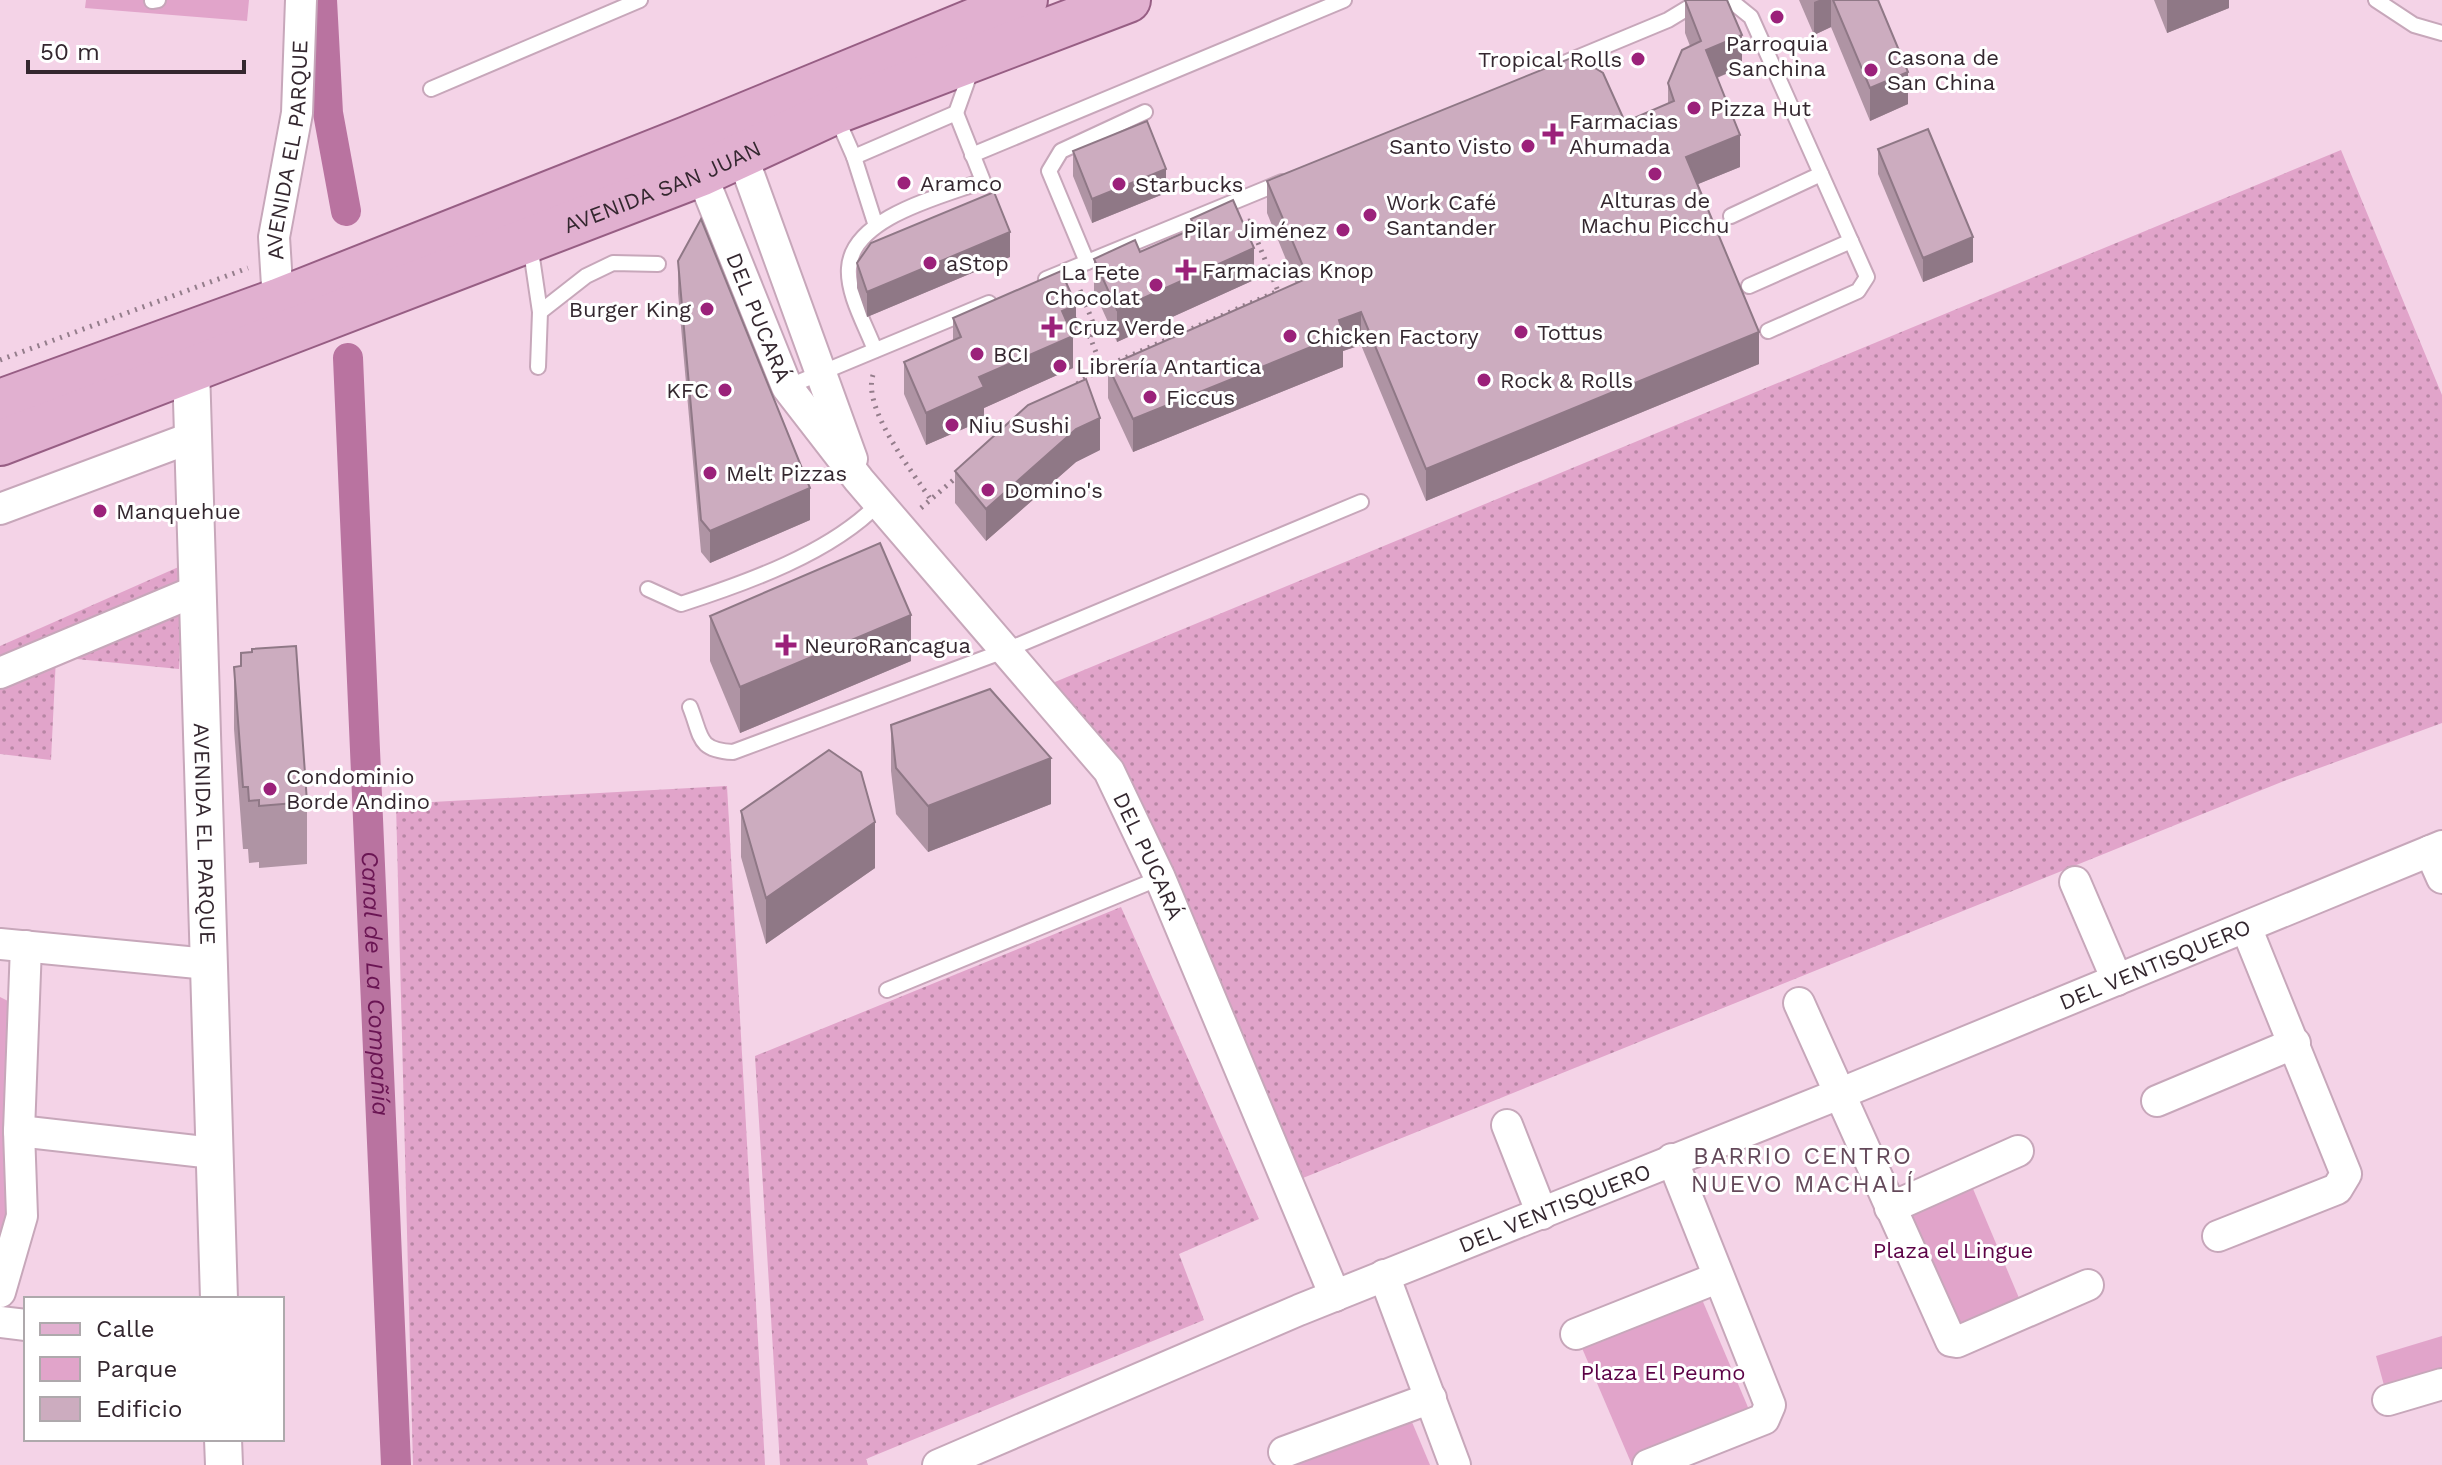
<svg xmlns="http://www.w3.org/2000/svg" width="2442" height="1465" viewBox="0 0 2442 1465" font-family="'Work Sans',sans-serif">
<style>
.grass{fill:url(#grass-dots)}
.park{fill:#e1a4ca}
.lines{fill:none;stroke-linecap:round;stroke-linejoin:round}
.canal{stroke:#b973a0;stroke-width:30}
.service-casing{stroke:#c7a7ba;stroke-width:18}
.minor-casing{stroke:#c7a7ba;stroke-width:34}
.tertiary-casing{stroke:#c7a7ba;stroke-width:40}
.primary-casing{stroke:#975e84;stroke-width:48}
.path{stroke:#947d8b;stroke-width:5;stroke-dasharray:2 6;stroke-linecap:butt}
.service{stroke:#fff;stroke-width:14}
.minor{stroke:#fff;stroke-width:30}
.tertiary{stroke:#fff;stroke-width:36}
.primary{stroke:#e1b0d0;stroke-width:44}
.wall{fill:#af94a4}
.shaded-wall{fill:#8f7886}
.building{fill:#ccacbf;stroke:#8f7886;stroke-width:2}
.poi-dot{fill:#9b217a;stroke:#fff;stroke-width:3}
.labels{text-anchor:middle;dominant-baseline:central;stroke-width:6;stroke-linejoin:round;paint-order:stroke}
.poi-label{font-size:22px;fill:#34272f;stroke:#fff;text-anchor:start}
.street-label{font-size:22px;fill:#34272f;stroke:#fff}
.park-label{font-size:22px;fill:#5c0246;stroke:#fff}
.water-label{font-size:24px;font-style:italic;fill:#6a1553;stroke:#fff}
.neighbourhood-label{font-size:24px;letter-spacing:2px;fill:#64495a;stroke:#fff}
</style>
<defs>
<pattern id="grass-dots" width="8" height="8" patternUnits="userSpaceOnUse" patternTransform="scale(2)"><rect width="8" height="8" fill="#e1a4ca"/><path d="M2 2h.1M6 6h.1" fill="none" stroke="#b786a4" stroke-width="1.8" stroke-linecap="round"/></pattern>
</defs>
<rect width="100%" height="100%" fill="#f4d3e7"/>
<!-- grass -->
<g class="grass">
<path d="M2341,150L2442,395V723L2284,781L1298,1180L1050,684Z"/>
<path d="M183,565L179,669L56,657L51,760L0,754V646Z"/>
<path d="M727,786L765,1465H413L396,804Z"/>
<path d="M1121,907L1259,1219L1179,1254L1204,1320L866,1459L868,1465H780L755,1056Z"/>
</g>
<!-- park -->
<g class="park">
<path d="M86,0H249L247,21L85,8Z"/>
<path d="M0,997L8,1001V1252L0,1279Z"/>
<path d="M1971,1184L2019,1298L1941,1331L1894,1217Z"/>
<path d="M1695,1283L1753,1419L1647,1465H1632L1576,1334Z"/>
<path d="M2442,1336V1384L2388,1400L2376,1356Z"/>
<path d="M1404,1403L1430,1465H1290Z"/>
</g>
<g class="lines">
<!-- canal -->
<g class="canal">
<path d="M322,0L328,113L346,211"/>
<path id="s1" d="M348,358L396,1465"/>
</g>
<!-- service casing -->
<g class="service-casing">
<g id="service">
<path d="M1730,0L1751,17L1867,277L1858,291L1768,331"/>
<path d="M2376,0L2414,25L2442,33"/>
<path d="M152,1L158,0"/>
<path d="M1562,64L1668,20L1701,0"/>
<path d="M431,89L640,0"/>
<path d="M956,113L972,68"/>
<path d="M836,116L854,157"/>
<path d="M972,155L1344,0"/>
<path d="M1731,216L1821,174"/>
<path d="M875,223L854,157L956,113L983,181C943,196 852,217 849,268C847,294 866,326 875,350"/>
<path d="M530,244L540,312L538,367"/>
<path d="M1087,262L1049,171L1061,151L1145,112"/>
<path d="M1046,279L1282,182"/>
<path d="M1749,286L1851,241"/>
<path d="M540,312L586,276L613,263L658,264"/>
<path d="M787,387L989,303"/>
<path d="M648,589L681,604C746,583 831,553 879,503"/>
<path d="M690,707C702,737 697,750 733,752L1004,651L1361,502"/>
<path d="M887,990L1160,878"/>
</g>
</g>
<!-- minor casing -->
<g class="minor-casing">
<g id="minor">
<path d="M736,139L852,459"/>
<path id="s2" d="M694,156L787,387L859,480L1109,771L1160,878L1335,1296"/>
<path id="s3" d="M278,301L274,237L297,113L301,0"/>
<path d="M0,509L193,437"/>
<path d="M0,673L198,590"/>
<path d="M2430,851L2442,878"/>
<path d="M2075,882L2117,980"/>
<path d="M0,944L208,964"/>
<path d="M1799,1003L1951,1341L1957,1342L2088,1285"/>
<path d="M2157,1101L2295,1043"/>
<path d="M1507,1125L1542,1214"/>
<path d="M19,1131L213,1153"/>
<path d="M1890,1208L2018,1151"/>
<path d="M2218,1236L2337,1189L2346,1174L2246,927"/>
<path d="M1384,1275L1455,1465"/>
<path d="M0,1292L22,1216L19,1131L26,946"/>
<path d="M0,1322L26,1325"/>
<path d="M1576,1334L1717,1278"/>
<path d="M2388,1400L2442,1384"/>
<path d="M1284,1452L1431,1398"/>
<path id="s4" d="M938,1465L1299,1310L1839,1094L2442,846"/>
<path d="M1648,1465L1764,1419L1770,1405L1672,1159"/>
</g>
</g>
<!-- tertiary casing -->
<g class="tertiary-casing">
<g id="tertiary">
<path id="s5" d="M191,368L219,1299"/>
<path d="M223,1439L224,1465"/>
</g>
</g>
<!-- primary casing -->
<g class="primary-casing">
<g id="primary">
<path d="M0,402L278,301L687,139L1025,0"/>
<path id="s6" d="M0,443L700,174L834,112L1128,0"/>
</g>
</g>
<!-- path -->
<g class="path">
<path d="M1080,290L1094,325L1090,337"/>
<path d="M1074,318L1079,330L1090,337L1102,368"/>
<path d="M0,360L248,268"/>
<path d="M873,375C862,408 912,471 931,500"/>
<path d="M1077,384L1102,368L1278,291L1249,221L1245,223"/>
<path d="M921,508L959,475"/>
</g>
<!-- service -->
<use href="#service" class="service"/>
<!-- minor -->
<use href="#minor" class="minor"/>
<!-- tertiary -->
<use href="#tertiary" class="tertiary"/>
<!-- primary -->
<use href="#primary" class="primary"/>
</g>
<!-- wall -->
<g class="wall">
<path d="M1685,0L1742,67L1717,78L1740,167L1698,184L1759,364L1426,501L1361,345L1343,351V367L1133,452L1108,398V366L1296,284L1267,213V181L1625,122L1668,104V83L1690,46L1685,33Z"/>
<path d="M1799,0H1878L1908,104L1870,121L1831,27L1814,35Z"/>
<path d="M2154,0H2229V8L2167,33Z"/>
<path d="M1878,149L1973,262L1923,282L1878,174Z"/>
<path d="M1073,151L1166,193L1092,223L1073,176Z"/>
<path d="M1191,219L1254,280L1117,342L1094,291V259L1140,252L1191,229Z"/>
<path d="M1010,257L867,317L857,288V263Z"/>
<path d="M678,261L810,520L710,563L701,552L678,293Z"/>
<path d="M953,318L1076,337L1073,338V368L984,408V420L926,445L904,394V362L953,341Z"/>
<path d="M1100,450L1076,462L986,541L955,503V471Z"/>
<path d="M710,616L911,661L740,733L710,661Z"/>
<path d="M241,653L307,802V864L259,868V862L249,863L248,849H243L234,729V667L241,666Z"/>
<path d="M891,725L1051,804L928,852L896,814L891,771Z"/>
<path d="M741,811L875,868L766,944L741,857Z"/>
</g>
<!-- shaded-wall -->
<g class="shaded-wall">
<path d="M1819,0H1831V27L1814,35V2Z"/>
<path d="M2167,0H2229V8L2167,33Z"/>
<path d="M1742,35V67L1706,82V50Z"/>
<path d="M1908,72V104L1870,121V88Z"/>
<path d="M1740,135V167L1686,189V157Z"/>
<path d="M1166,169V193L1092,223V199Z"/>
<path d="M1010,232V257L867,317V292Z"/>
<path d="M1973,237V262L1923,282V258Z"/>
<path d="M1254,248V280L1117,342V310Z"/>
<path d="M1076,305V337L1073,338V368L984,408V420L926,445V413L979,377L1062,311Z"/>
<path d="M1361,312V345L1343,351V367L1133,452V419L1339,320Z"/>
<path d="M1759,332V364L1426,501V469Z"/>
<path d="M1100,418V450L1076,462L986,541V509L1076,429Z"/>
<path d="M810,488V520L710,563V531Z"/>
<path d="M911,615V661L740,733V687Z"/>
<path d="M1051,758V804L928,852V806Z"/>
<path d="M875,822V868L766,944V898Z"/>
</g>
<!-- building -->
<g class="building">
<path d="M1685,0H1727L1742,35L1706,50L1740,135L1686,157L1759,332L1426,469L1361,312L1339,320L1343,334L1133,419L1108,366L1308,278L1267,181L1576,56L1603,73L1625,122L1674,101L1668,83L1682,50L1701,41Z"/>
<path d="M1833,0H1878L1908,72L1870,88Z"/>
<path d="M1147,121L1166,169L1092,199L1073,151Z"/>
<path d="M1928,129L1973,237L1923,258L1878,149Z"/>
<path d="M994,192L1010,232L867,292L857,263L871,243Z"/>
<path d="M1233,200L1254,248L1117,310L1094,259L1135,240L1140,252L1195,228L1191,219Z"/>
<path d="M701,219L810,488L710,531L701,520L678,261Z"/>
<path d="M1061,271L1076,305L1062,311L1073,336L979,377L984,387L926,413L904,362L961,337L953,318Z"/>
<path d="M1086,379L1100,418L1076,429L986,509L955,471L1028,405Z"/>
<path d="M880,543L911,615L740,687L710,616Z"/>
<path d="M296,646L307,802L259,806V800L249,801L248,787H243L234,667L241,666V653L252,652V649Z"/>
<path d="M990,689L1051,758L928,806L896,768L891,725Z"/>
<path d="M829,750L861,772L875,822L766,898L741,811Z"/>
</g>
<!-- markers -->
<g class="poi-dot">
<circle cx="1777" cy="17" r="8"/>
<circle cx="1638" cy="59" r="8"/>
<circle cx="1871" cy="70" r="8"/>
<circle cx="1694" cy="108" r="8"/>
<path d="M1549 122h8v8h8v8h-8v8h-8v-8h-8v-8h8z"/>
<circle cx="1528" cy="146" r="8"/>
<circle cx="1655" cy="174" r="8"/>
<circle cx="904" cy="183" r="8"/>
<circle cx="1119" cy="184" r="8"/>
<circle cx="1370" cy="215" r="8"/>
<circle cx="1343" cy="230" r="8"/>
<circle cx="930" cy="263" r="8"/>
<path d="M1182 258h8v8h8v8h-8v8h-8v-8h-8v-8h8z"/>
<circle cx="1156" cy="285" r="8"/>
<circle cx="707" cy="309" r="8"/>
<path d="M1048 315h8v8h8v8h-8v8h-8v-8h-8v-8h8z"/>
<circle cx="1521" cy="332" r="8"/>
<circle cx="1290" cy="336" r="8"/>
<circle cx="977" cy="354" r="8"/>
<circle cx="1060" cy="366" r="8"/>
<circle cx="1484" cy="380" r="8"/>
<circle cx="725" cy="390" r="8"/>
<circle cx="1150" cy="397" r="8"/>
<circle cx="952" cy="425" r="8"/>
<circle cx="710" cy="473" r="8"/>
<circle cx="988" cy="490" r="8"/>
<circle cx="100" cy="511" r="8"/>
<path d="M782 633h8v8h8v8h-8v8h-8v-8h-8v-8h8z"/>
<circle cx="270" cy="789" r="8"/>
</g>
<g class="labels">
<!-- poi labels -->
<g class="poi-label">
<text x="1777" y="43" text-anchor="middle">Parroquia<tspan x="1777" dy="25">Sanchina</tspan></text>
<text x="1887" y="57">Casona de<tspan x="1887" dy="25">San China</tspan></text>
<text x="1622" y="59" text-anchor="end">Tropical Rolls</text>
<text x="1710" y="108">Pizza Hut</text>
<text x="1569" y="121">Farmacias<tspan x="1569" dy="25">Ahumada</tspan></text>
<text x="1512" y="146" text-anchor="end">Santo Visto</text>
<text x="920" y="183">Aramco</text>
<text x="1135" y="184">Starbucks</text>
<text x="1655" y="200" text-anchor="middle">Alturas de<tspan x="1655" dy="25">Machu Picchu</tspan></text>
<text x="1386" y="202">Work Café<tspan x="1386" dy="25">Santander</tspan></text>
<text x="1327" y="230" text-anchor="end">Pilar Jiménez</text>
<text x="946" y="263">aStop</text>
<text x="1202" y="270">Farmacias Knop</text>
<text x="1140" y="272" text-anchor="end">La Fete<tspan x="1140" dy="25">Chocolat</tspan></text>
<text x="691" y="309" text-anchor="end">Burger King</text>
<text x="1068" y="327">Cruz Verde</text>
<text x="1537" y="332">Tottus</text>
<text x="1306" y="336">Chicken Factory</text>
<text x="993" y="354">BCI</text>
<text x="1076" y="366">Librería Antartica</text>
<text x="1500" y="380">Rock &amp; Rolls</text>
<text x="709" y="390" text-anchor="end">KFC</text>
<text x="1166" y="397">Ficcus</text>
<text x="968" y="425">Niu Sushi</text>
<text x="726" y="473">Melt Pizzas</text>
<text x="1004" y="490">Domino's</text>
<text x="116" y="511">Manquehue</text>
<text x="804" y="645">NeuroRancagua</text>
<text x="286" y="776">Condominio<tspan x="286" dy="25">Borde Andino</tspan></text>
</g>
<!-- street labels -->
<g class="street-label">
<text stroke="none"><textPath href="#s3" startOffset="152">AVENIDA EL PARQUE</textPath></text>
<text stroke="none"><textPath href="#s6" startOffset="710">AVENIDA SAN JUAN</textPath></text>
<text stroke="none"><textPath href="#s2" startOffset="174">DEL PUCARÁ</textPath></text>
<text stroke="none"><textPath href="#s5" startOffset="466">AVENIDA EL PARQUE</textPath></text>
<text stroke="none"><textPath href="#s2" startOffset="844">DEL PUCARÁ</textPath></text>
<text stroke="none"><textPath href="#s4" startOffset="1316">DEL VENTISQUERO</textPath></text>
<text stroke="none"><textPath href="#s4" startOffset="668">DEL VENTISQUERO</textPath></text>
</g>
<!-- park labels -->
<g class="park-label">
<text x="1953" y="1250">Plaza el Lingue</text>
<text x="1663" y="1372">Plaza El Peumo</text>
</g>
<!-- water labels -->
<g class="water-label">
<text stroke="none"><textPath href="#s1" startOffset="626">Canal de La Compañía</textPath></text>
</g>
<!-- neighbourhood labels -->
<g class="neighbourhood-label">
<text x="1803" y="1156">BARRIO CENTRO<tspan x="1803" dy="28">NUEVO MACHALÍ</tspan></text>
</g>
</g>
<!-- legend -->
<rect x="24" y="1297" width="260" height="144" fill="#ffffff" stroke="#aea9ac" stroke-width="2"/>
<rect x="40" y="1323" width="40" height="12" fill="#e1b0d0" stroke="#aea9ac" stroke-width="2"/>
<text x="96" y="1337" font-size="24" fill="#34272f">Calle</text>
<rect x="40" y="1357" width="40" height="24" fill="#e1a4ca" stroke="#aea9ac" stroke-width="2"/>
<text x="96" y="1377" font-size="24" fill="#34272f">Parque</text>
<rect x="40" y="1397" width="40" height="24" fill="#ccacbf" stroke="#aea9ac" stroke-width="2"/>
<text x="96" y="1417" font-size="24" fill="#34272f">Edificio</text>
<!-- scale -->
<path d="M28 60v12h216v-12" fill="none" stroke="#34272f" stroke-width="4"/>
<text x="40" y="60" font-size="24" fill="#34272f" stroke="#ffffff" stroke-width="6" paint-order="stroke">50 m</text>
</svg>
